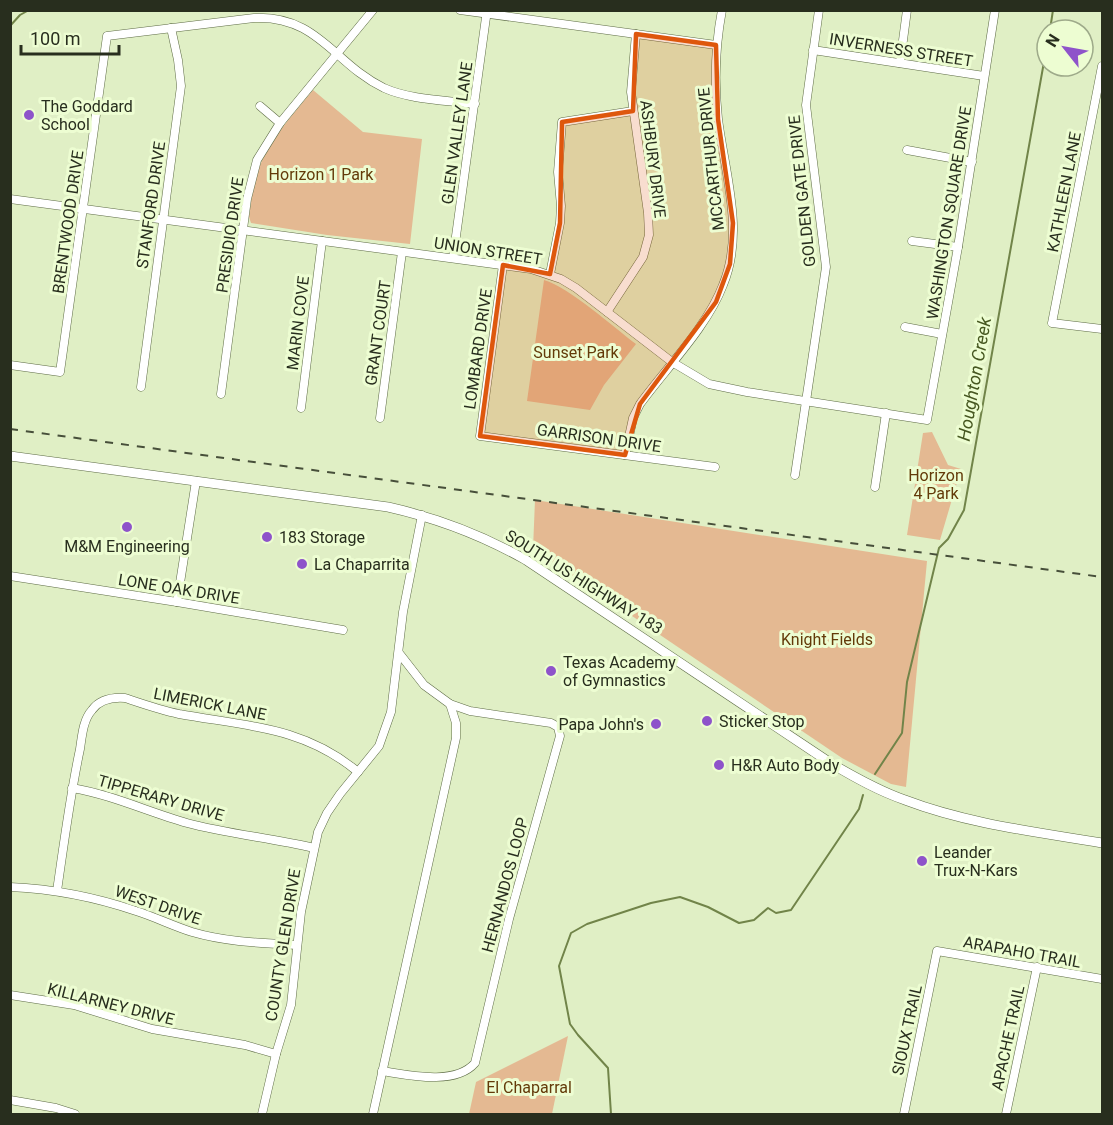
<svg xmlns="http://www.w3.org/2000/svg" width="1113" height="1125" viewBox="0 0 1113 1125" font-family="Roboto,sans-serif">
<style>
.green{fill:#e4b992}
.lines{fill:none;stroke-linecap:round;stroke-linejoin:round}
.stream{stroke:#718449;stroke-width:2}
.minor-casing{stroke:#5e6c46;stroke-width:9}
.major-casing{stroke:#5e6c46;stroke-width:10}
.minor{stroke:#fff;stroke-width:8}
.major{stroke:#fff;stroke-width:9}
.rail{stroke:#474f3a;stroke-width:2;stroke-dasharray:8 8;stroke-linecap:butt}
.marked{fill:#de570d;fill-opacity:0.2;stroke:#de570d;stroke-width:4.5;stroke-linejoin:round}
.poi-dot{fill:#8e53ca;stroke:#edfdd2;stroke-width:2}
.labels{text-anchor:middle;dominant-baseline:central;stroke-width:6;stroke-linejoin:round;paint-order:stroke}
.street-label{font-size:16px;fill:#282e1e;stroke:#edfdd2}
.poi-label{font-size:16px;fill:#282e1e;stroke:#edfdd2;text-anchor:start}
.park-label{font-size:16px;fill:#633a09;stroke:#edfdd2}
.water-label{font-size:18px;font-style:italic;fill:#475821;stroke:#edfdd2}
</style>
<rect width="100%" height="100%" fill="#e0efc5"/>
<!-- green -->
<g class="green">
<path d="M313,90L363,132L422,139L410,244L327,235L251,223L249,217C251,204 252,189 256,176C267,142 291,117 313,90Z"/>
<path d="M544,280C570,288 612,326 636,344L604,385L590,410L527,401Z"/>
<path d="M932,432L948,465L961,469L940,540L907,535L923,433Z"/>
<path d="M535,500L927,561L906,787L891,784L842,758L533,549Z"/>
<path d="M568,1036L552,1114H469L476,1082Z"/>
</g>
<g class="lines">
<!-- stream -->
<g class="stream">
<path d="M10,26L20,15L29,10"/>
<path d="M1050,30L1053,10"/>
<path d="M875,774L902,733L907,682L939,548L948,539L964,510L1047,45"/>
<path d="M611,1114L608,1068L578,1035L570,1024L559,966L571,933L587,924L651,903L680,897L708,907L739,923L754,920L768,908L776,913L791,910L859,809L863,795"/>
</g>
<!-- minor casing -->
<g class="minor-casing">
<g id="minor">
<path d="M460,10L716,45"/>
<path d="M813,50L984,76"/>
<path d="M900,63L907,10"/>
<path d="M1102,66L1052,323L1102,329"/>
<path d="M260,106L280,123"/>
<path d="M907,150L972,162"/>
<path d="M10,199L531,269L561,279L576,288L672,362L709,384L747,392L927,420L958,247L995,10"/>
<path d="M912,241L958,247"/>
<path d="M453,258L487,10"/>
<path d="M503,265L480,436L715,467"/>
<path d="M550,274L560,223L561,206L558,172L562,122L633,111"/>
<path d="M607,312L643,257L649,235L648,213L631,92L636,34"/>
<path d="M905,327L942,334"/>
<path d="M10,365L60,372L107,36L254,18C318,15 334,64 384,88C411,100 445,100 475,104"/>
<path d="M141,387L181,86L178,60L171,28"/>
<path d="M221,394L247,199L257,160L280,123L373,10"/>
<path d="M301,408L322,241"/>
<path d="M380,418L402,252"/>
<path d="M625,455L633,418L640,404C667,367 707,327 723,285C745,232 725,174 718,119C714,82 715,47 722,10"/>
<path d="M795,475L826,267L806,105L819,10"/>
<path d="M875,487L886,413"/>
<path d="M10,576L177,602L343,630"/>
<path d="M177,602L196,481"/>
<path d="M72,788C113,795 148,812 187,823C228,834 272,838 314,848"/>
<path d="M10,887C54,889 95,897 136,911C155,917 173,926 192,932C226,942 261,943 297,945"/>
<path d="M57,891C64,843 70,796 80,749C82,736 83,720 92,710C100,699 112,697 125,698C143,704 160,710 179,714C245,726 303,726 358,772"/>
<path d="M10,995L74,1005L152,1029L245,1045L276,1054"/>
<path d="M382,1071C408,1075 455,1086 475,1063L509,919L560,736L558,727L551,723L470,711L450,704"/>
<path d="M10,1100L56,1108L75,1114"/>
<path d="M262,1114L276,1054L291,1005L301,912L318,832L327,813L340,794L379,746L391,712L403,612L422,515"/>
<path d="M373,1114L456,738V723L450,704L424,685L399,653"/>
<path d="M904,1114L937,951L1102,979"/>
<path d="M1006,1114L1037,967"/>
</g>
</g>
<!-- major casing -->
<g class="major-casing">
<path id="major" d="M10,456L388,507C437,518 482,535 526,560L832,764C856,778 879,791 905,800C968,824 1037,832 1102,843"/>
</g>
<!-- minor -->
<use href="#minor" class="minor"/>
<!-- major -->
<use href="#major" class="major"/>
<!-- rail -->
<path class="rail" d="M10,429L1102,577"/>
</g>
<!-- marked area -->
<path class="marked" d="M636,34L716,45L718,119L733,223L730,264L716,302L640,404L625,455L480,436L503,265L550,274L560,223L562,122L633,111Z"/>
<!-- markers -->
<g class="poi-dot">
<circle cx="29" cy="115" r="6"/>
<circle cx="127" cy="527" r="6"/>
<circle cx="267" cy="537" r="6"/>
<circle cx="302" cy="564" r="6"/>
<circle cx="551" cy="671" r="6"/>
<circle cx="707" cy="721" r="6"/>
<circle cx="656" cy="724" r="6"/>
<circle cx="719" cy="765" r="6"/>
<circle cx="922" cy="861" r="6"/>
</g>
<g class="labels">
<!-- street labels -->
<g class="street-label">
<text transform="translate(901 50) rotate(9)">INVERNESS STREET</text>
<text transform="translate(457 133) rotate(-82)">GLEN VALLEY LANE</text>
<text transform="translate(653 159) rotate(83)">ASHBURY DRIVE</text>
<text transform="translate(711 159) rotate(-96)">MCCARTHUR DRIVE</text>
<text transform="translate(802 191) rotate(-96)">GOLDEN GATE DRIVE</text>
<text transform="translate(1064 192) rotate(-79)">KATHLEEN LANE</text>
<text transform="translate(151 205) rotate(-82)">STANFORD DRIVE</text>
<text transform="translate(949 213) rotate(-81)">WASHINGTON SQUARE DRIVE</text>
<text transform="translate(68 222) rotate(-82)">BRENTWOOD DRIVE</text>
<text transform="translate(230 235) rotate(-82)">PRESIDIO DRIVE</text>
<text transform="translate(488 251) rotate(9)">UNION STREET</text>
<text transform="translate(298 323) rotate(-83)">MARIN COVE</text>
<text transform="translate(378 333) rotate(-82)">GRANT COURT</text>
<text transform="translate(478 349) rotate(-82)">LOMBARD DRIVE</text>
<text transform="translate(599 438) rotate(8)">GARRISON DRIVE</text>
<text transform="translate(584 582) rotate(32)">SOUTH US HIGHWAY 183</text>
<text transform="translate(179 589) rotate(9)">LONE OAK DRIVE</text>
<text transform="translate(210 704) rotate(11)">LIMERICK LANE</text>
<text transform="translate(161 798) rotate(16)">TIPPERARY DRIVE</text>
<text transform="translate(505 885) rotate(-75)">HERNANDOS LOOP</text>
<text transform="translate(158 905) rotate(19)">WEST DRIVE</text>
<text transform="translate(283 945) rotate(-81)">COUNTY GLEN DRIVE</text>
<text transform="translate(1022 952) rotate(10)">ARAPAHO TRAIL</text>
<text transform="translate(111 1004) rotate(14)">KILLARNEY DRIVE</text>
<text transform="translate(907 1030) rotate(-78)">SIOUX TRAIL</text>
<text transform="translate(1008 1038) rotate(-78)">APACHE TRAIL</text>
</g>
<!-- poi labels -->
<g class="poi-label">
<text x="41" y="106">The Goddard<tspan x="41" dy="18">School</tspan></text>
<text x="279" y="537">183 Storage</text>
<text x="127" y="546" text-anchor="middle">M&amp;M Engineering</text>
<text x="314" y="564">La Chaparrita</text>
<text x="563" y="662">Texas Academy<tspan x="563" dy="18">of Gymnastics</tspan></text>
<text x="719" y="721">Sticker Stop</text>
<text x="644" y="724" text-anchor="end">Papa John's</text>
<text x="731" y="765">H&amp;R Auto Body</text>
<text x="934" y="852">Leander<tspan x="934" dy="18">Trux-N-Kars</tspan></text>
</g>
<!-- park labels -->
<g class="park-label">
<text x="321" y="174">Horizon 1 Park</text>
<text x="576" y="352">Sunset Park</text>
<text x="936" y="475">Horizon<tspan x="936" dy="18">4 Park</tspan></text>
<text x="827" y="639">Knight Fields</text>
<text x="529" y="1087">El Chaparral</text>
</g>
<!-- water labels -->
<g class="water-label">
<text transform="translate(974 379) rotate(-80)">Houghton Creek</text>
</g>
</g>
<!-- border -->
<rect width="1113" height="1125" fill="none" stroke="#282e1e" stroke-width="24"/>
<!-- north arrow -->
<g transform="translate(1065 48) rotate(301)"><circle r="28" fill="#edfdd2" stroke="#9eaa8a" stroke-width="1.5"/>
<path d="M0-4.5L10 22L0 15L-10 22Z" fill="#8e53ca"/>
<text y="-9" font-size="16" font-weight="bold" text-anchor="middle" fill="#282e1e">N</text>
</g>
<!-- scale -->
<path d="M21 45v9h98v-9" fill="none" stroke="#282e1e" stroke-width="3"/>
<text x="30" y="45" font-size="18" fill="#282e1e" stroke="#edfdd2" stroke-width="4.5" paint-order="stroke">100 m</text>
</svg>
